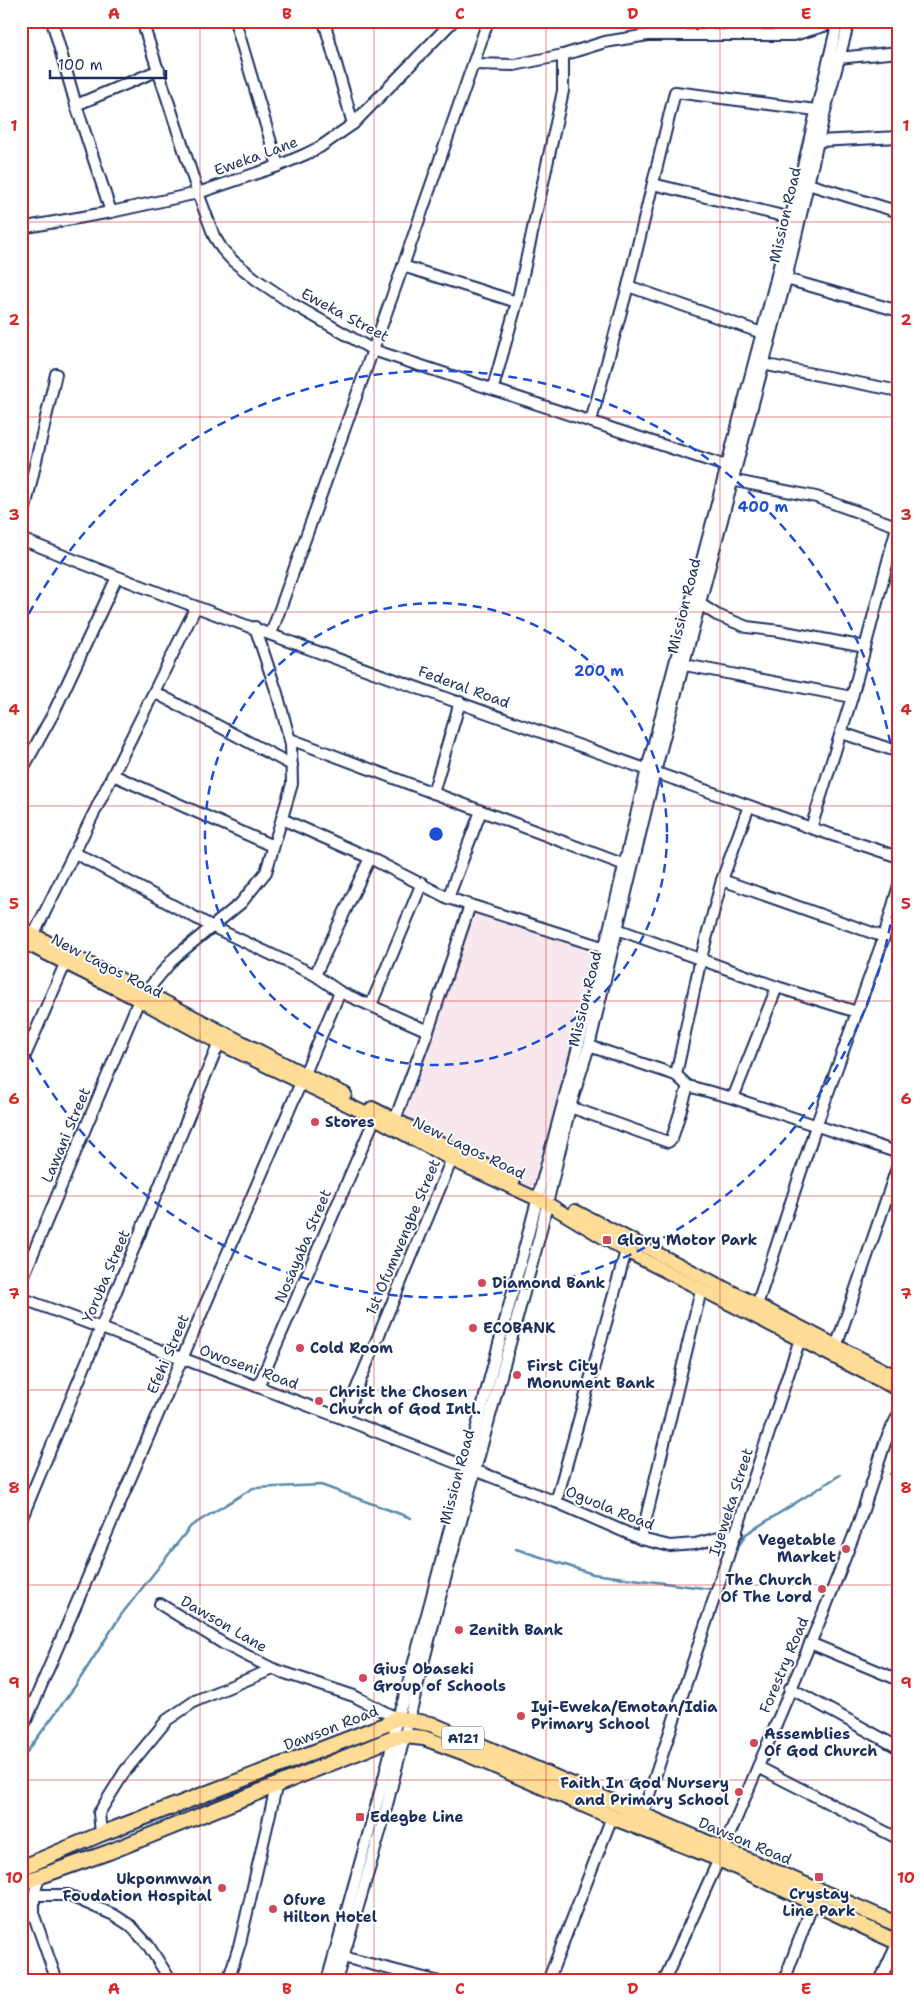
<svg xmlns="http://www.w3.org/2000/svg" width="920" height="2002" viewBox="0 0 920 2002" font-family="'Shantell Sans',sans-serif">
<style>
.built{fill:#f8e7ed}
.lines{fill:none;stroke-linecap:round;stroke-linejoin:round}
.stream{stroke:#5688ab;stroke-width:2.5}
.minor-casing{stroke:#1b2f5e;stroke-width:14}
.major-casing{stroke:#1b2f5e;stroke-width:16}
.highway-casing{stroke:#1b2f5e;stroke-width:18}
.minor{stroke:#fff;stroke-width:10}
.major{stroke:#ffdd96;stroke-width:12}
.highway{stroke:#ffdd96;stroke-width:14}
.grid{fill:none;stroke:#d62828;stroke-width:1;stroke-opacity:0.55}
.ring{fill:none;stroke:#1d4ed8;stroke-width:2.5;stroke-dasharray:9 6}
.poi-dot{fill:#d1495b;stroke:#fff;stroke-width:2}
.labels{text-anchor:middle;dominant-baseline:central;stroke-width:4;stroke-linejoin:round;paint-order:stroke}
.shield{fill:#fff;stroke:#5f6d8e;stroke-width:1}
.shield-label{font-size:14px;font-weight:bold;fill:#1b2f5e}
.street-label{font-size:15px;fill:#1b2f5e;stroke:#fff}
.poi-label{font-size:15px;font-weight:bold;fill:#1b2f5e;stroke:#fff;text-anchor:start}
.centre{fill:#1d4ed8;stroke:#fff;stroke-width:2.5}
.ring-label{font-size:15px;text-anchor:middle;font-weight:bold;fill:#1d4ed8;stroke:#fff;stroke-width:4;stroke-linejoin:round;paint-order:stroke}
.neatline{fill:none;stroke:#d62828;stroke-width:2}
.grid-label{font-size:16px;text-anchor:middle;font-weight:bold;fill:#d62828}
</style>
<rect width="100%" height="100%" fill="#fff"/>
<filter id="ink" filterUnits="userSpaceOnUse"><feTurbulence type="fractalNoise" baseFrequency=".02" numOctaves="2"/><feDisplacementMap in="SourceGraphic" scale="10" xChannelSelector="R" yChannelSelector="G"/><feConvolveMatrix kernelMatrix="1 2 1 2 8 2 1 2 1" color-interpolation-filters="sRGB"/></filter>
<g filter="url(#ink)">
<!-- built -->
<path class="built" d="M469,900L611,947L543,1198L390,1123Z"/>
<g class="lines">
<!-- stream -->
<g class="stream">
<path d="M890,1474L899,1470"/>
<path d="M516,1549L593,1574L711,1589L714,1583"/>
<path d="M734,1553L746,1534L840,1475"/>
<path d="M21,1760L76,1685L121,1615L191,1526L253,1488L321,1485L411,1518"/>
</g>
<!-- minor casing -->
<g class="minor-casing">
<g id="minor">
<path d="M52,21L76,105L111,212"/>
<path d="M142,21L198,193L214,236L222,249L233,261L257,280L291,303L373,350L726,466"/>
<path d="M235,21L278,166"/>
<path d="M324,21L353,124"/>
<path d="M708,34L709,21"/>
<path d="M838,58L899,52"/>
<path d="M474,64L514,65L563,55L605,42L648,35H794L837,22"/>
<path d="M76,105L159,70"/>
<path d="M818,141L899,137"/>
<path d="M653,184L791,218"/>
<path d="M808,184L899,212"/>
<path d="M21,228L111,212L198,193L278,166L306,154L320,147L353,124L453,21"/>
<path d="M403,266L517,302"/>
<path d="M786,279L899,311"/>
<path d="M628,286L762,333"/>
<path d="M757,363L899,391"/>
<path d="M493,388L517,302L563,91V55"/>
<path d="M591,421L628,286L675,92L816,110"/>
<path d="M731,480L816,497L899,527"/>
<path d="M21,526L56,374"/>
<path d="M21,539C281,643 547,733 811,828L899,857"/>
<path d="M700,604L717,615L747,627L780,631L865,647"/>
<path d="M271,634L403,266L488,21"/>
<path d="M685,665L852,697"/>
<path d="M154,692L292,765"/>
<path d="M842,733L899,752"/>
<path d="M290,739L625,865"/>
<path d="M21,772L53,714L117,577"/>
<path d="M113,775L273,846"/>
<path d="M433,793L460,702"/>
<path d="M282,819L370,858L448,898L605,948"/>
<path d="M811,828L852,697L899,519"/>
<path d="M75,853L213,927L315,975L340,992L428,1031"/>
<path d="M722,880L884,937"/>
<path d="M448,898L481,811"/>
<path d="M617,929L777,987L857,1012"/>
<path d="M34,934L196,607"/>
<path d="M315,975L370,858"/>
<path d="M371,1005L422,883"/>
<path d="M589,1046L676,1075L688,1086L733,1098L899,1153"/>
<path d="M21,1065L65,964"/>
<path d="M676,1075L701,958L722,880L749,806"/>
<path d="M733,1098L777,987"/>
<path d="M570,1107L668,1142L672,1139L688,1086"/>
<path d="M393,1125L428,1031L470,905"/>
<path d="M21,1282L139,1000L175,957L241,903L266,872L292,784L291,744L277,693L255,627"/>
<path d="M21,1298L344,1419L556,1502L641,1539L670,1546L695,1544L737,1533"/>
<path d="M757,1305L816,1126L884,937L899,885"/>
<path d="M836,1347L899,1162"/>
<path d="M258,1387L375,1118"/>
<path d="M344,1419L454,1154"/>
<path d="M556,1502L626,1251"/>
<path d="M21,1520L219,1043"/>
<path d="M641,1539L701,1290"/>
<path d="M160,1604L224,1644L273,1669"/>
<path d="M810,1643L899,1680"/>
<path d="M790,1688L899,1748"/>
<path d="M21,1725L25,1723L340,992"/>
<path d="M758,1767L899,1839"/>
<path d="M642,1816L800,1339"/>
<path d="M101,1834L99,1813L125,1771L167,1720L195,1701L273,1669L354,1696L396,1718"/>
<path d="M39,1877L34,1895V1916L57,1981"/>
<path d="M34,1895H68L114,1915L131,1926L148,1945L171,1981"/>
<path d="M21,1904L34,1916"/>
<path d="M343,1957L436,1981"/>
<path d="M228,1981L240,1943L277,1783"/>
<path d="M327,1981L384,1778L394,1738L396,1718L403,1702L430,1603L608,934L647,769L775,283L838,21"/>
<path d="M336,1981L380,1832L439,1601L539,1238L570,1107L589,1046L655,772L786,279L825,111L849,21"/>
<path d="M548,1981L612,1817"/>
<path d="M664,1981L719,1859L826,1606L859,1522L886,1440L899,1413"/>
<path d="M784,1981L813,1903"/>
<path d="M880,1981L898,1942"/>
</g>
</g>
<!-- major casing -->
<g class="major-casing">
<g id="major">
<path d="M21,929C42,937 59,950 79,959C169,1002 255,1051 345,1094"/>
<path d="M21,941L139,1000L219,1043L375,1118L452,1160L548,1204L626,1251L899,1390"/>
<path d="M372,1108L514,1180"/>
<path d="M575,1211L899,1378"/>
</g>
</g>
<!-- highway casing -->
<g class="highway-casing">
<g id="highway">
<path d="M21,1868L101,1834L387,1724L396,1718L431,1724L899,1925"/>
<path d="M21,1883L109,1852L394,1738L404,1736L424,1738L465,1753L612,1817L719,1859L899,1943"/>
</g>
</g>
<!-- minor -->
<use href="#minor" class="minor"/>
<!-- major -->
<use href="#major" class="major"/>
<!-- highway -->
<use href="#highway" class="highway"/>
</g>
</g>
<!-- grid -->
<path class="grid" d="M200,21V1981M374,21V1981M546,21V1981M720,21V1981M21,222H899M21,417H899M21,612H899M21,806H899M21,1001H899M21,1196H899M21,1390H899M21,1585H899M21,1780H899"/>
<!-- distance rings -->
<g class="ring">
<circle cx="436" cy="834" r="231"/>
<path d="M899 850A463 463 0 0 1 22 1041M22 627A463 463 0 0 1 899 818"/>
</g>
<!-- markers -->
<g class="poi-dot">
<circle cx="315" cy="1122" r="5"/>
<rect x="602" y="1235" width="10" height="10" rx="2.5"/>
<circle cx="482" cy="1283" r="5"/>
<circle cx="473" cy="1328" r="5"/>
<circle cx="300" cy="1348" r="5"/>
<circle cx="517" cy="1375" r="5"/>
<circle cx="319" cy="1401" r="5"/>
<circle cx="846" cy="1549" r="5"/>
<circle cx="822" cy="1589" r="5"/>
<circle cx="459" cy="1630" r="5"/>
<circle cx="363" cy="1678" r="5"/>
<circle cx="521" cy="1716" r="5"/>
<circle cx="754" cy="1743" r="5"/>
<circle cx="739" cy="1792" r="5"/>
<rect x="355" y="1812" width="10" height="10" rx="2.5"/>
<rect x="814" y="1872" width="10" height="10" rx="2.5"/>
<circle cx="222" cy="1888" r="5"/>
<circle cx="273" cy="1909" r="5"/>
</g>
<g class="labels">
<!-- shield labels -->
<rect class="shield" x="442" y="1726.5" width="42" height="23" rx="4"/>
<g class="shield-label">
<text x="463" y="1738">A121</text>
</g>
<!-- street labels -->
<g class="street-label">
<text transform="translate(256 156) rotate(-20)">Eweka Lane</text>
<text transform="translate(785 215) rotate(-77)">Mission Road</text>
<text transform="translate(345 315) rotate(28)">Eweka Street</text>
<text transform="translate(684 606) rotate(-76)">Mission Road</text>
<text transform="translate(464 687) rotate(20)">Federal Road</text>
<text transform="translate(107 966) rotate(27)">New Lagos Road</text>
<text transform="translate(585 999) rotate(-76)">Mission Road</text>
<text transform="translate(66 1135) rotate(-67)">Lawani Street</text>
<text transform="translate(469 1148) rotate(26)">New Lagos Road</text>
<text transform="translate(403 1237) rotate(-67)">1st Ofumwengbe Street</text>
<text transform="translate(303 1246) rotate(-67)">Nosayaba Street</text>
<text transform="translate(106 1276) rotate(-67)">Yoruba Street</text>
<text transform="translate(168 1354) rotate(-67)">Efehi Street</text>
<text transform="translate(249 1367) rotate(20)">Owoseni Road</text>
<text transform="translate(457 1477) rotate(-75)">Mission Road</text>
<text transform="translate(731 1502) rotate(-72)">Iyeweka Street</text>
<text transform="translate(610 1508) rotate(22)">Oguola Road</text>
<text transform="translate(224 1624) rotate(30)">Dawson Lane</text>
<text transform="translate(784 1665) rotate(-67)">Forestry Road</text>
<text transform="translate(331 1728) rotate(-21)">Dawson Road</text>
<text transform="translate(745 1841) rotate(23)">Dawson Road</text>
</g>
<!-- poi labels -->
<g class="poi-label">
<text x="325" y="1122">Stores</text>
<text x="617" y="1240">Glory Motor Park</text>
<text x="492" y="1283">Diamond Bank</text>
<text x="483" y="1328">ECOBANK</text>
<text x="310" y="1348">Cold Room</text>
<text x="527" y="1366">First City<tspan x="527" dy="17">Monument Bank</tspan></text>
<text x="329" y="1392">Christ the Chosen<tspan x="329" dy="17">Church of God Intl.</tspan></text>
<text x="836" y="1540" text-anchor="end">Vegetable<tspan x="836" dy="17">Market</tspan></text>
<text x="812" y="1580" text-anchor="end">The Church<tspan x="812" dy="17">Of The Lord</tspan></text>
<text x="469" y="1630">Zenith Bank</text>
<text x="373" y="1669">Gius Obaseki<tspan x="373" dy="17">Group of Schools</tspan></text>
<text x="531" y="1707">Iyi-Eweka/Emotan/Idia<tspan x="531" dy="17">Primary School</tspan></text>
<text x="764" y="1734">Assemblies<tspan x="764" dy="17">Of God Church</tspan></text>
<text x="729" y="1783" text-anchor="end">Faith In God Nursery<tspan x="729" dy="17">and Primary School</tspan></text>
<text x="370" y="1817">Edegbe Line</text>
<text x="212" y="1879" text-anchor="end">Ukponmwan<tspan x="212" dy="17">Foudation Hospital</tspan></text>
<text x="819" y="1894" text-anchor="middle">Crystay<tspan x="819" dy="17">Line Park</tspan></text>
<text x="283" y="1900">Ofure<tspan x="283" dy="17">Hilton Hotel</tspan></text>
</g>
</g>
<circle cx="436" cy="834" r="8" class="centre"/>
<g class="ring-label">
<text x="763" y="512">400 m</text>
<text x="599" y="676">200 m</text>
</g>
<!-- margin -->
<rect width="920" height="2002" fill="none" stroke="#fff" stroke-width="55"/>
<!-- scale -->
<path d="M50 70v8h116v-8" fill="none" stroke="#1b2f5e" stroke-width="2.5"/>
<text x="58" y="70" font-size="15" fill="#1b2f5e" stroke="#ffffff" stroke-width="4" paint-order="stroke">100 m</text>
<rect x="28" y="28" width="864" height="1946" class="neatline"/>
<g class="grid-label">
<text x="114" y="19">A</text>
<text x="287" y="19">B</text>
<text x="460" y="19">C</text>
<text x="633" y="19">D</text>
<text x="806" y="19">E</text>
<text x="14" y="131">1</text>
<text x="906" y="131">1</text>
<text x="14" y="325">2</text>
<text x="906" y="325">2</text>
<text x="14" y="520">3</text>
<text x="906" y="520">3</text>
<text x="14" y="715">4</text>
<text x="906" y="715">4</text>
<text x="14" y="909">5</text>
<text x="906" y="909">5</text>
<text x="14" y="1104">6</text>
<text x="906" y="1104">6</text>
<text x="14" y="1299">7</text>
<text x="906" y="1299">7</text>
<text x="14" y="1493">8</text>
<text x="906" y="1493">8</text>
<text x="14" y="1688">9</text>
<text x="906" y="1688">9</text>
<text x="14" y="1883">10</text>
<text x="906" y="1883">10</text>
<text x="114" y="1994">A</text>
<text x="287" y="1994">B</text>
<text x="460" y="1994">C</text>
<text x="633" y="1994">D</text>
<text x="806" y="1994">E</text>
</g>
</svg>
